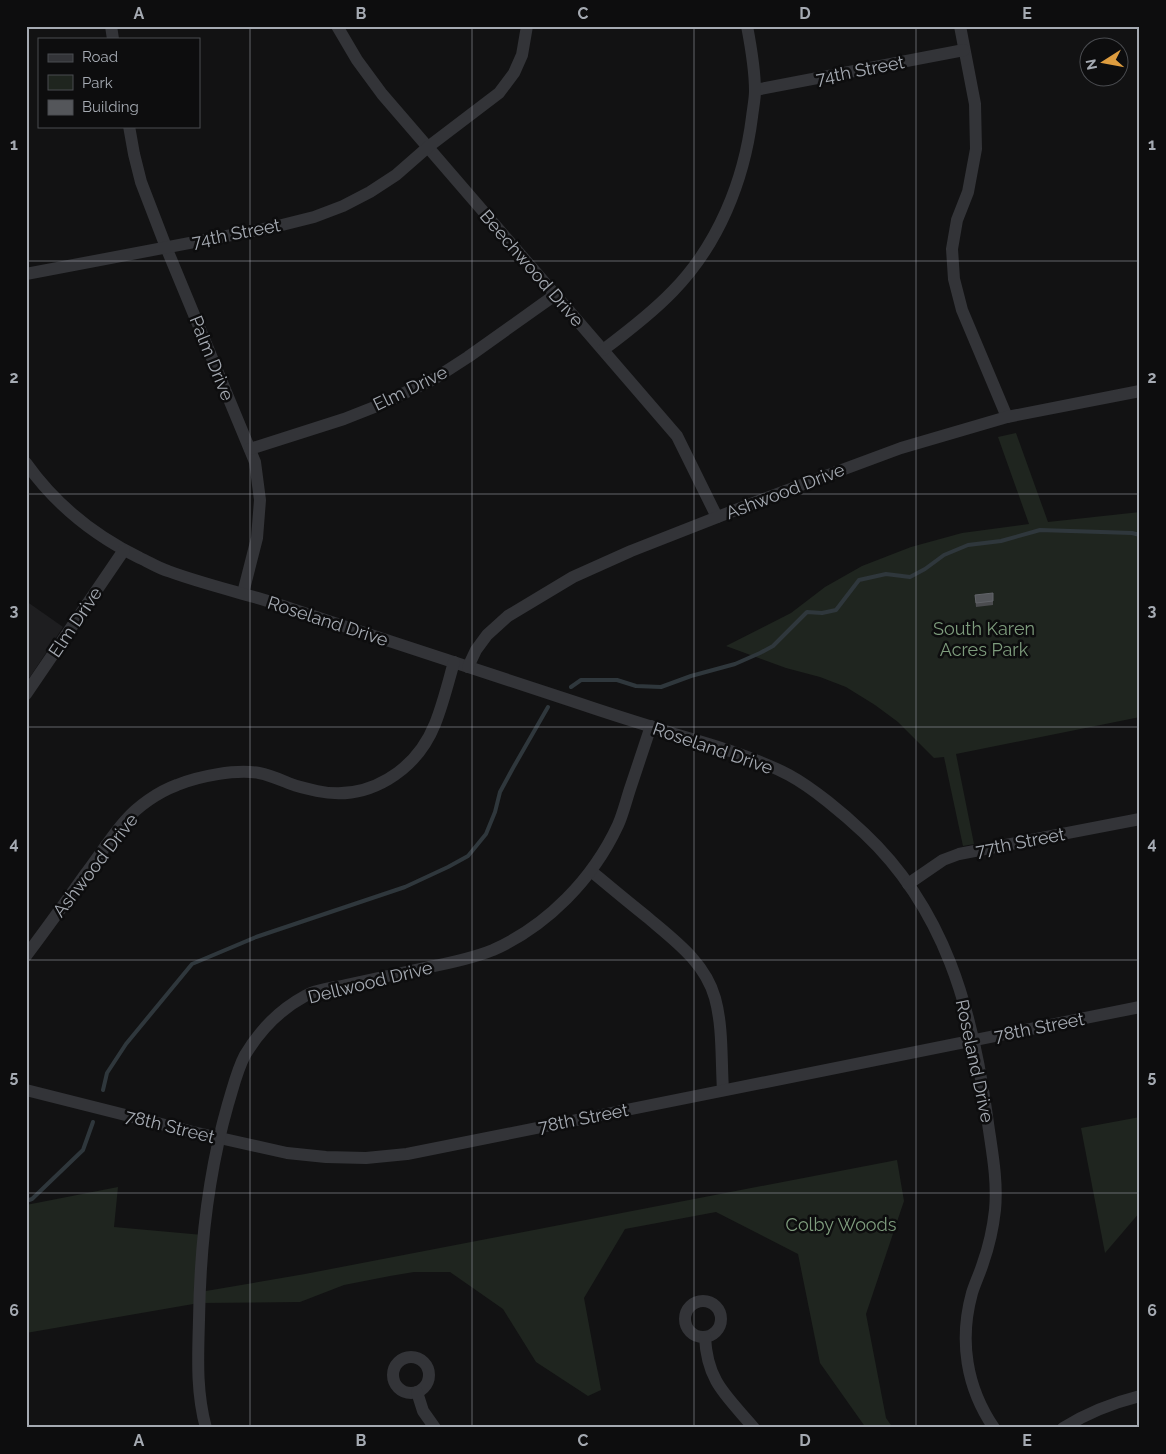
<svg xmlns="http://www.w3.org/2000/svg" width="1166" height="1454" viewBox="0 0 1166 1454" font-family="Raleway,sans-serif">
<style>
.built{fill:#1e1e20}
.green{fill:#1f251f}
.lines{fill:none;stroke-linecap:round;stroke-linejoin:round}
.stream{stroke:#2f373c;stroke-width:4}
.minor{stroke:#333438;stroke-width:12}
.wall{fill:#4b4c4f}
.building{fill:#54565a;stroke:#616368}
.grid{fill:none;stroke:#a5aab2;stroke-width:1;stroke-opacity:0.55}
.labels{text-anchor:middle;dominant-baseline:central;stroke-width:5;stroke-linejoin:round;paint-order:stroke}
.street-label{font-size:18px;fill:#a5aab2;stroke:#0d0d0e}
.park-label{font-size:18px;fill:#7e9c7d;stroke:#0d0d0e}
.neatline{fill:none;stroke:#a5aab2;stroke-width:2}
.grid-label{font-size:16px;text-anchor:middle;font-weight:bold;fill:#a5aab2}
</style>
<rect width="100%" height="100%" fill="#121213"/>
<!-- built -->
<path class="built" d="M26,601L63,627L26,683Z"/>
<!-- green -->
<g class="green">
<path d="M1016,433L1048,522L1140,512V717L956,754L974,844L963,846L944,757L934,758L898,722L875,705L846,687L820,677L786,668L726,646L791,613L825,587L862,566L911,547L962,533L1029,524L998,437Z"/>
<path d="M1140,1117V1212L1105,1253L1081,1128Z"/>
<path d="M897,1160L904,1201L866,1314L886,1418L893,1428H866L820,1363L798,1254L716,1212L625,1229L584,1298L601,1390L588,1396L536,1362L503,1309L450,1272H414L390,1276L344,1285L300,1302L199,1303L26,1333V1205L118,1187L114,1227L203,1235L200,1292L305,1274Z"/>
</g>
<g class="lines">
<!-- stream -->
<g class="stream">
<path d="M571,687L581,680H617L636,686L661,687L691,676L735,664L760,653L773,646L807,612L822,613L836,610L859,580L886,574L910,577L925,569L944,555L968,545L1001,541L1040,530L1132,533L1140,535"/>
<path d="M103,1090L107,1073L126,1044L192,964L256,937L405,887L448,867L468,856L486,834L495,812L500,792L513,768L548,707"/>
<path d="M26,1201L32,1199L83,1150L93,1122"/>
</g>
<!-- minor -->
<g class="minor">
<path d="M111,26L113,39"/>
<path d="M337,26L357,60L382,94L677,436L717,517"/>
<path d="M960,26L975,104L976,149L968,192L957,220L952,249L954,279L962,310L1007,417"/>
<path d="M755,90L964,50"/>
<path d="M129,126L134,154L141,182L166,247L255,462L260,500L257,538L243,593"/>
<path d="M26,274L274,227L314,217L343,206L370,192L396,175L428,147L499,93L514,73L522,55L527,26"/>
<path d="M603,350C627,332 652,313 673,291C718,245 744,181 752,117C753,108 755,99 755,91C755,69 751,47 747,26"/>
<path d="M250,449L344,419L377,406L434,379L468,357L555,295"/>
<path d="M26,463C55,504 95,536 140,558C149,562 158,568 168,571C203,584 239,592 274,603C376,637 478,670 581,704C613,715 646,725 678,735C716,746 754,757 789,775C813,788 844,814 864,833C945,909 972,1009 987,1116C991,1147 998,1178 995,1210C993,1228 989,1246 983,1263C980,1273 975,1283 972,1293C959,1340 966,1387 994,1428"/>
<path d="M468,667L476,650L487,635L508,616L573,577L631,551L761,500L901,448L1007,417L1140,391"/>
<path d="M26,694L124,550"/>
<path d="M591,871C609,886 628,902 647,917C674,940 705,962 715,998C723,1027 721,1060 723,1090"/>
<path d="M908,884L943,860L959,854L1140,819"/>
<path d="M26,956C46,929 65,903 84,876C98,858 110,838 125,821C138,806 158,792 177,785C199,776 236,769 259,773C270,775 281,780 291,784C299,787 308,789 317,791C368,802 416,771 435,724C443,704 448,683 454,662"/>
<path d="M26,1090L193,1132L287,1153L326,1157L366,1158L407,1154L1140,1007"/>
<circle cx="703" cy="1319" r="18"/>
<path d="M705,1337C707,1382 727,1396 754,1428"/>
<circle cx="411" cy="1375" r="18"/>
<path d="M417,1392L423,1411L435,1428"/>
<path d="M206,1428C196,1392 198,1356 199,1320C200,1247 208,1174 228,1104C233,1088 237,1070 245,1055C260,1030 279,1010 305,996C316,989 333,988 346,985C374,979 401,973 429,967C450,963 473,958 493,950C547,926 593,879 618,825C623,814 626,801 630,789C637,768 644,747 651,726"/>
<path d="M1063,1428C1087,1413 1112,1403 1140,1396"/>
</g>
</g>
<!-- wall -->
<path class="wall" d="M975,595L993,601V605L976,607Z"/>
<!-- building -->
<path class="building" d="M993,593V601L976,603L975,595Z"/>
<!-- grid -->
<path class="grid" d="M250,26V1428M472,26V1428M694,26V1428M916,26V1428M26,261H1140M26,494H1140M26,727H1140M26,960H1140M26,1193H1140"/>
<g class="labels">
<!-- street labels -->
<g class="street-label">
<text transform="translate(860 70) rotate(-11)">74th Street</text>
<text transform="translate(236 233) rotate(-11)">74th Street</text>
<text transform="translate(532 268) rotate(49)">Beechwood Drive</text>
<text transform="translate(212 358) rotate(68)">Palm Drive</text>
<text transform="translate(410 388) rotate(-26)">Elm Drive</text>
<text transform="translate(785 491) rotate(-21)">Ashwood Drive</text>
<text transform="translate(328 621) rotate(18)">Roseland Drive</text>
<text transform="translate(75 622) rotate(-56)">Elm Drive</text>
<text transform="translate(713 748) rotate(19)">Roseland Drive</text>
<text transform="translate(1020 842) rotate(-11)">77th Street</text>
<text transform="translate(95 865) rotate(-52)">Ashwood Drive</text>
<text transform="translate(370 982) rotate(-14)">Dellwood Drive</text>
<text transform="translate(1039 1027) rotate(-11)">78th Street</text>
<text transform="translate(975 1061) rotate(78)">Roseland Drive</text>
<text transform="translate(583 1118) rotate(-11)">78th Street</text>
<text transform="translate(170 1126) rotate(14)">78th Street</text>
</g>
<!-- park labels -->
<g class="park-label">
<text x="984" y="628">South Karen<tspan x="984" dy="21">Acres Park</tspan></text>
<text x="841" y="1224">Colby Woods</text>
</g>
</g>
<!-- border -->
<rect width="1166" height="1454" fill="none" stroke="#0d0d0e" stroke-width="55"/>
<!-- legend -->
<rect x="38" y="38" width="162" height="90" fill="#0d0d0e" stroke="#4a4c50"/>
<rect x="48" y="54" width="25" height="8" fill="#333438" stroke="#4a4c50"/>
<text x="82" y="62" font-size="15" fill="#a5aab2">Road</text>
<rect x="48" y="75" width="25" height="15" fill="#1f251f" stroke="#4a4c50"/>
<text x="82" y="88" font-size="15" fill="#a5aab2">Park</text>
<rect x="48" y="100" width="25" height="15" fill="#54565a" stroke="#4a4c50"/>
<text x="82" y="112" font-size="15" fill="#a5aab2">Building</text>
<!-- north arrow -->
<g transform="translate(1104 62) rotate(259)"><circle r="24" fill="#0d0d0e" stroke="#4a4c50"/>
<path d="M0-4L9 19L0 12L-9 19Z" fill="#de9d3f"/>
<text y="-8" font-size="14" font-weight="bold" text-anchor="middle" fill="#a5aab2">N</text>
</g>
<rect x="28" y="28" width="1110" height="1398" class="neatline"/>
<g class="grid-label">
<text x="139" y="19">A</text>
<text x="361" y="19">B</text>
<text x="583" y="19">C</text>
<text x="805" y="19">D</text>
<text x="1027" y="19">E</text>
<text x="14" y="150">1</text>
<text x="1152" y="150">1</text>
<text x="14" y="383">2</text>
<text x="1152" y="383">2</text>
<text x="14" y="616">3</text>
<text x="1152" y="616">3</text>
<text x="14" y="849">4</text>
<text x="1152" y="849">4</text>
<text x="14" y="1082">5</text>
<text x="1152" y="1082">5</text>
<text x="14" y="1316">6</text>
<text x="1152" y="1316">6</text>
<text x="139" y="1446">A</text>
<text x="361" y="1446">B</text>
<text x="583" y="1446">C</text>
<text x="805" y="1446">D</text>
<text x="1027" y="1446">E</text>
</g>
</svg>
